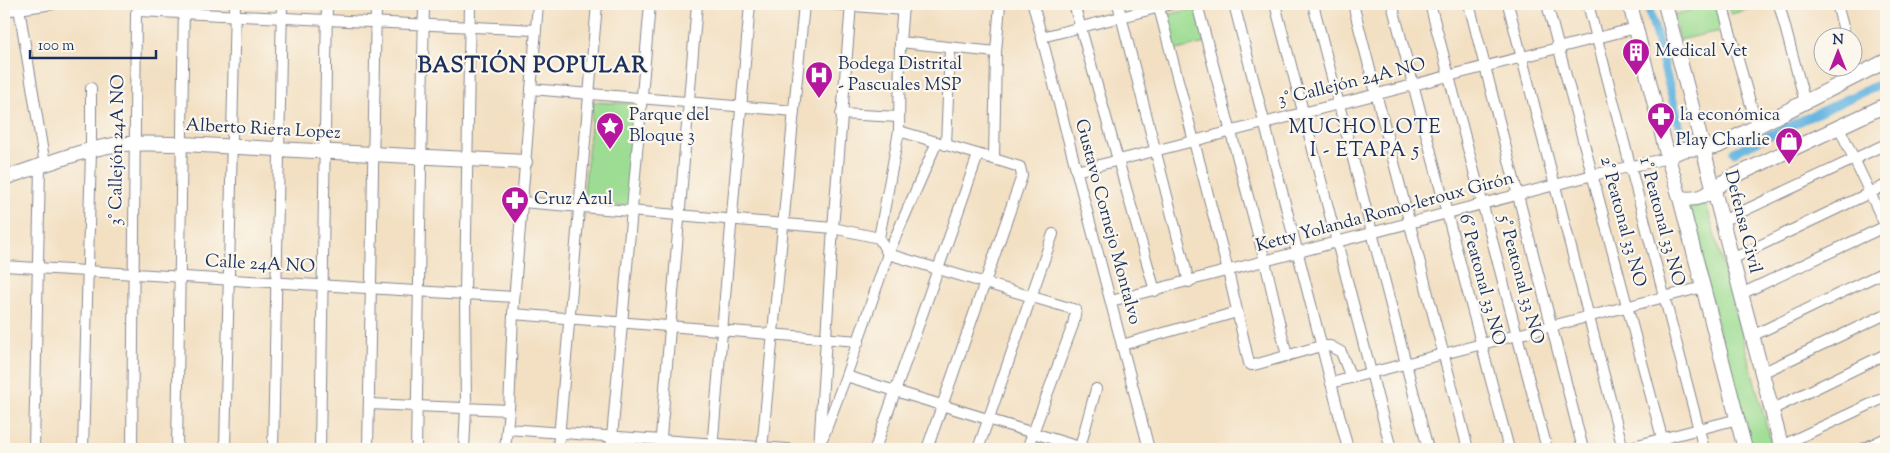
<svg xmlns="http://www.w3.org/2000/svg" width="1890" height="453" viewBox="0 0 1890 453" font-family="'Sorts Mill Goudy',serif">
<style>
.park{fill:#9ddd93;stroke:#5c8678}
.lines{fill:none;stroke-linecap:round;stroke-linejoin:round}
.canal{stroke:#67b6e1;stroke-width:9}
.street-casing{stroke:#878890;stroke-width:12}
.secondary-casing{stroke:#878890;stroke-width:16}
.street{stroke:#fff;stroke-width:10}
.secondary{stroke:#fff;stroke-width:14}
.labels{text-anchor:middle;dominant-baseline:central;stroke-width:4.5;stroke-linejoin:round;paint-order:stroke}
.poi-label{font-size:18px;fill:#1b2f5e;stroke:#fbf7ec;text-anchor:start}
.street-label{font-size:18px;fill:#1b2f5e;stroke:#fbf7ec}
.quarter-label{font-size:20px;letter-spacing:1px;fill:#1b2f5e;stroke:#fbf7ec}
.district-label{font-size:22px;font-weight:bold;letter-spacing:1px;fill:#1b2f5e;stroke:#fbf7ec}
</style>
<rect width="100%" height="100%" fill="#fbf7ec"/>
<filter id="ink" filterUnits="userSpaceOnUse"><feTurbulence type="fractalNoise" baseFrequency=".02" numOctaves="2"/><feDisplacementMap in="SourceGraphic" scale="10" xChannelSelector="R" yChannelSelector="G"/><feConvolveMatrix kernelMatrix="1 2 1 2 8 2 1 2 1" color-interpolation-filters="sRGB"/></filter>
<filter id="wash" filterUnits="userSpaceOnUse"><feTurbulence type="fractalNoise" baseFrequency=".0096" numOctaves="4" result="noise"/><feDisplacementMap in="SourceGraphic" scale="20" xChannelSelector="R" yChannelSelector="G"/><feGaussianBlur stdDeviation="1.12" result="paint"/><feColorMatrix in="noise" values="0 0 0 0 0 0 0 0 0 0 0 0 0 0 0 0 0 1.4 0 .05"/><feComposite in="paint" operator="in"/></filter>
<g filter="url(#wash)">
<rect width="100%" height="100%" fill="#f3e0c3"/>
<!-- park -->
<g class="park">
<path d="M1713,4H1717L1724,30L1679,40L1673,15Z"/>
<path d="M1728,4H1767L1731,14Z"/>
<path d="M1196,8L1205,43L1173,51L1163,16Z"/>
<path d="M593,102L639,104L630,207L583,203Z"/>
<path d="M1695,203L1704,204L1707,207L1773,449H1747L1689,209Z"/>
</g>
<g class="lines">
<!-- canal -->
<g class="canal">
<path d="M1648,4L1681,132"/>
<path d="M1734,152L1886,81"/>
</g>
</g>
</g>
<g filter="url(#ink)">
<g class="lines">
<!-- street casing -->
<g class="street-casing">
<g id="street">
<path d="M831,4L903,10"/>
<path d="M1033,4L1149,449"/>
<path d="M1074,4L1155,291"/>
<path d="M1118,4L1189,282"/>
<path d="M1158,4L1228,271L1249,363L1251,365H1254L1321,346H1330L1341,352L1351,378"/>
<path d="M1197,4L1265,261L1287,356"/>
<path d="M1234,4L1348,449"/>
<path d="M1275,4L1391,449"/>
<path d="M1313,4L1428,449"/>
<path d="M1353,4L1468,449"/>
<path d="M1392,4L1509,449"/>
<path d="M1430,4L1547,449"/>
<path d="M1469,4L1583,449"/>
<path d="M1508,4L1623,449"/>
<path d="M1547,4L1665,449"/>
<path d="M1588,4L1704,449"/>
<path d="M1722,4L1757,126"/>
<path d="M1779,4L1805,102"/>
<path d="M1837,4L1846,38"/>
<path d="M19,8L45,165"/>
<path d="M4,11L53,4"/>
<path d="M1042,37L1172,4"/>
<path d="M900,42L996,52"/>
<path d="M1852,63L1856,76"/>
<path d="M531,89L794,111"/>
<path d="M841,114L899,117"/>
<path d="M1839,127L1886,227"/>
<path d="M899,131L994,159L996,52L1000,4"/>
<path d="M946,145L950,48"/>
<path d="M1076,171L1636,28"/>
<path d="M522,202L833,228L879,238"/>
<path d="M1722,221L1886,144"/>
<path d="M888,254L1076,310L1073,325L1027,449"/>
<path d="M888,254L879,238L899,131L900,42L903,4"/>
<path d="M1732,259L1886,185"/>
<path d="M4,266L514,297"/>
<path d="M1741,294L1886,226"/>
<path d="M1111,301L1593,175L1668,158"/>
<path d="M513,314L859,341"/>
<path d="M1752,336L1886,271"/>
<path d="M1122,345L1237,312"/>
<path d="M1762,373L1886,314"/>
<path d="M846,376L1086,449"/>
<path d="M1331,383L1703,287"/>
<path d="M369,404L509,410"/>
<path d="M1771,410L1886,354"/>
<path d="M507,429L787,449"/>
<path d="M823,437L846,376L888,254L937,142"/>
<path d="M1781,446L1886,397"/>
<path d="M1080,447L1096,389"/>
<path d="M819,448L833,228L851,4"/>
<path d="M34,449L40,167"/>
<path d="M83,449L91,151V88"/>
<path d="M132,449L136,13L139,11L536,30"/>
<path d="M177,449L184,4"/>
<path d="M225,449L235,4"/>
<path d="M273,449L282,4"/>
<path d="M320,449L327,4"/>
<path d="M368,449L376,4"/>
<path d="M416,449L424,4"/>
<path d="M464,449L466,408L465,293L470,4"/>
<path d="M505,449L509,410L513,314L538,4"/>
<path d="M558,449L597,4"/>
<path d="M611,449L650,4"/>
<path d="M660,449L697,4"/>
<path d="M712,449L750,4"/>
<path d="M762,449L804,4"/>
<path d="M875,449L978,155"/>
<path d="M927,449L1022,176L1020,167L994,159"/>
<path d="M978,449L1053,234"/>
<path d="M1622,449L1738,419"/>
<path d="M1863,449L1886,438"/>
</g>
</g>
<!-- secondary casing -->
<g class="secondary-casing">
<g id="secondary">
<path d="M1630,4L1668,158L1680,198L1745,449"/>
<path d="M1665,4L1782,449"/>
<path d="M1668,158C1688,143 1697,152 1718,146L1886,61"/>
<path d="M4,178C39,167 77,151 114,145C136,142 160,144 183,144L525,162"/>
<path d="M1680,198C1703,202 1711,191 1728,179L1886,105"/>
</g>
</g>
<!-- street -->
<use href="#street" class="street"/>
<!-- secondary -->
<use href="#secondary" class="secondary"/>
</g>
</g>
<!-- icons -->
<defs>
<g id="building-pin" transform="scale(1.4375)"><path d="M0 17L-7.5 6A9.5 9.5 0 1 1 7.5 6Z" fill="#b5179e" stroke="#fbf7ec"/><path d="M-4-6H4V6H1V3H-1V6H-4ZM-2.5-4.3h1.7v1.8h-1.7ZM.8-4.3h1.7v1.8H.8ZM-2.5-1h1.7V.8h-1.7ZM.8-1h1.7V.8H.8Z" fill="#fff"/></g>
<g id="hospital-pin" transform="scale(1.4375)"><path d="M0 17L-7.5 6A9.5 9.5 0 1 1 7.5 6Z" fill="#b5179e" stroke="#fbf7ec"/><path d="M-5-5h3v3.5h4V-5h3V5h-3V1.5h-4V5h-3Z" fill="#fff"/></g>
<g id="pharmacy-pin" transform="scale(1.4375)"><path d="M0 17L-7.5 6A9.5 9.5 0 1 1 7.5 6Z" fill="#b5179e" stroke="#fbf7ec"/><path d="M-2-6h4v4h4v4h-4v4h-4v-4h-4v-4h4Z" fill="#fff"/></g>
<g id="sight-pin" transform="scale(1.4375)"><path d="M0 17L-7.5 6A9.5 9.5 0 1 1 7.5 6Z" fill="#b5179e" stroke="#fbf7ec"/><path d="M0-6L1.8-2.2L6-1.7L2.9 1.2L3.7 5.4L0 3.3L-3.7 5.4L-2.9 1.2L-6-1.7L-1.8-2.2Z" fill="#fff"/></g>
<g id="shop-pin" transform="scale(1.4375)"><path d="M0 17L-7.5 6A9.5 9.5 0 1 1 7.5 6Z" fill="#b5179e" stroke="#fbf7ec"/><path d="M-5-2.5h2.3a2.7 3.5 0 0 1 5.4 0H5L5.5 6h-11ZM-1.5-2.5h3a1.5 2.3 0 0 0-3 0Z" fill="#fff"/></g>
</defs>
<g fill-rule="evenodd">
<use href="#building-pin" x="1636" y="52"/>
<use href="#hospital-pin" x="819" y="75"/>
<use href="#pharmacy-pin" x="1661" y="116"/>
<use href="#sight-pin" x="610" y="126"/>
<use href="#shop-pin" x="1789" y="141"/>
<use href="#pharmacy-pin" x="515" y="200"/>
</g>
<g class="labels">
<!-- poi labels -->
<g class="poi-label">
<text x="1655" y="52">Medical Vet</text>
<text x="838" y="65">Bodega Distrital<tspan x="838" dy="21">- Pascuales MSP</tspan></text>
<text x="629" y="116">Parque del<tspan x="629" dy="21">Bloque 3</tspan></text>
<text x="1680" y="116">la económica</text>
<text x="1770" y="141" text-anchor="end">Play Charlie</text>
<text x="534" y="200">Cruz Azul</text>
</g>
<!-- street labels -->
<g class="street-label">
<text transform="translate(1352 83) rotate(-14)">3° Callejón 24A NO</text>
<text transform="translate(263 130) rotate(3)">Alberto Riera Lopez</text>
<text transform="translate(118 150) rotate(-89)">3° Callejón 24A NO</text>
<text transform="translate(1385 213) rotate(-15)">Ketty Yolanda Romo-leroux Girón</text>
<text transform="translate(1107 222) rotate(75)">Gustavo Cornejo Montalvo</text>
<text transform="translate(1622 222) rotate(75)">2° Peatonal 33 NO</text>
<text transform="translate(1661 222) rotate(75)">1° Peatonal 33 NO</text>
<text transform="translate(1742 222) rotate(76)">Defensa Civil</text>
<text transform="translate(260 265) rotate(3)">Calle 24A NO</text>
<text transform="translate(1481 280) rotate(75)">6° Peatonal 33 NO</text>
<text transform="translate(1520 280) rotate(75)">5° Peatonal 33 NO</text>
</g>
<!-- quarter labels -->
<g class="quarter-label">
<text x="1365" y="128">MUCHO LOTE<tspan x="1365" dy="23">I - ETAPA 5</tspan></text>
</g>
<!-- district labels -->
<g class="district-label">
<text x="533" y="67">BASTIÓN POPULAR</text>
</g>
</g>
<!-- margin -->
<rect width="1890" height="453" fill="none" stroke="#fbf7ec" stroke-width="20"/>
<!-- north arrow -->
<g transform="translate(1838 52)"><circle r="24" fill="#fbf7ec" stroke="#a1a7b3"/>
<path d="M0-4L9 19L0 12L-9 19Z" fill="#b5179e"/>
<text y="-8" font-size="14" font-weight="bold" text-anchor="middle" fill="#1b2f5e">N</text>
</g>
<!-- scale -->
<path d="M30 50v8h126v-8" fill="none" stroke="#1b2f5e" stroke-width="2.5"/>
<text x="38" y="50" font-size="15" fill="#1b2f5e" stroke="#fbf7ec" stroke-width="4" paint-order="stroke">100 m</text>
</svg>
